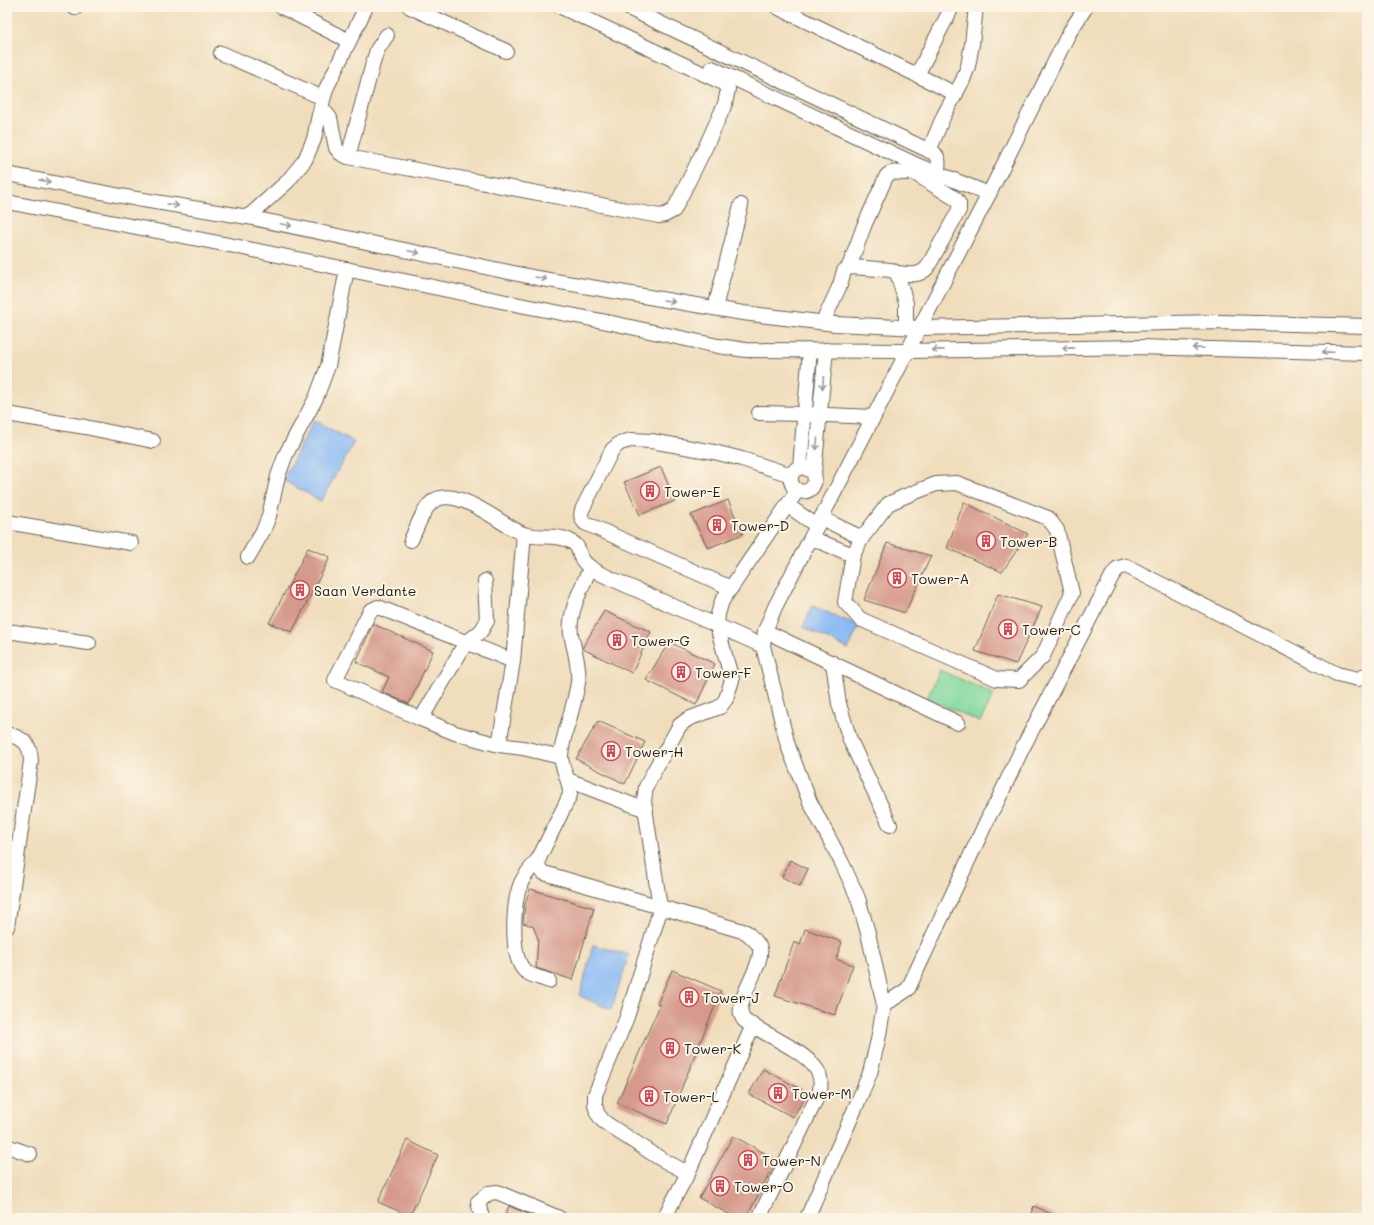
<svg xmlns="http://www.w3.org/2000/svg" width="1374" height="1225" viewBox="0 0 1374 1225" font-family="Mali,sans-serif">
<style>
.green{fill:#7fd89d;stroke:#4e7a5c}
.water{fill:#89baf6;stroke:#526b89}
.building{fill:#d59a8c}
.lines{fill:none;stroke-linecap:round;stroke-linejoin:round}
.minor-casing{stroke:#666054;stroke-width:16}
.minor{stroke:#fff;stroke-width:14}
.oneway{stroke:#999}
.labels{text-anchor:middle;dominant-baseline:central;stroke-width:4;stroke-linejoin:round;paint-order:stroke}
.poi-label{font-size:14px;fill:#1c1c1c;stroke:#fcf5e5;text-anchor:start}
</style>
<rect width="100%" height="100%" fill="#fcf5e5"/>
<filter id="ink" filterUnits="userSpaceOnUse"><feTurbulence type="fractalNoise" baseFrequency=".025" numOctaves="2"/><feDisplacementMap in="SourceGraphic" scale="8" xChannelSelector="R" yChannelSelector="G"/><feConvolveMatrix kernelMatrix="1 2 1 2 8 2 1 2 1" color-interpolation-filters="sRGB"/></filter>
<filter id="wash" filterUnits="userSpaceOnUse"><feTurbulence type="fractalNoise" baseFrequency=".012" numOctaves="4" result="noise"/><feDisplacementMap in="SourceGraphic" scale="16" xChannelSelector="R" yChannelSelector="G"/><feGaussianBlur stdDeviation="0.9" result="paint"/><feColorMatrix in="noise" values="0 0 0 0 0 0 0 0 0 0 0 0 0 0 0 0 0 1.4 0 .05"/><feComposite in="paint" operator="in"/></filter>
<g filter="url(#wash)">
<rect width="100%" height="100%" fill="#f0ddbc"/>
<!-- green -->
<path class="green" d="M940,670L994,694L980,722L927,698Z"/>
<!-- water -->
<g class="water">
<path d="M314,420L354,442L321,501L283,480Z"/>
<path d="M812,606L859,626L848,649L803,627Z"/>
<path d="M593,945L629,955L611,1010L580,996Z"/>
</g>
<g id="blocks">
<!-- building -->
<g class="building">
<path d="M661,467L675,501L640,515L624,482Z"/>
<path d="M728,500L743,534L708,548L691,515Z"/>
<path d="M964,502L1028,534L1002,572L947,548Z"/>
<path d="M887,543L931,556L905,613L864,600Z"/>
<path d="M308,548L330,557L292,632L269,623Z"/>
<path d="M998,594L1042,607L1016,664L975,651Z"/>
<path d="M604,611L651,632L632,673L583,649V647Z"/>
<path d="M373,624L433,651L409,704L382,692L389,677L356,662Z"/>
<path d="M669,642L715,664L696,705L646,680Z"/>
<path d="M598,721L645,742L625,784L576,759Z"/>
<path d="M790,860L808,869L800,886L782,877Z"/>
<path d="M530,889L594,908L573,980L536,968L538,939L533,926L523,923L525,904Z"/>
<path d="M805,929L842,942L836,959L853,965L835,1015L775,996L794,942L800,945Z"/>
<path d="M672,970L721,991L667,1124L617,1103L660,1005L657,1004Z"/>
<path d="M763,1069L808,1093L793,1117L749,1094Z"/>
<path d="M733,1136L777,1160L746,1218H736L699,1198Z"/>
<path d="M407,1140L438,1155L410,1216L378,1202Z"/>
<path d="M509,1206L537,1218H504Z"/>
<path d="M1034,1206L1060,1218H1029Z"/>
</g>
</g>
</g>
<g filter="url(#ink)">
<use href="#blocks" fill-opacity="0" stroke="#666054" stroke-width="1"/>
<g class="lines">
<!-- minor casing -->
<g class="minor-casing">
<g id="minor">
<path d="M282,7L349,41"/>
<path d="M410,7L506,51"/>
<path d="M626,7L934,153C940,159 939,165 937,173"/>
<path d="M777,7L956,94"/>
<path d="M75,8V7"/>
<path d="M221,53L323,98"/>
<path d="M712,68L919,166L989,194"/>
<path d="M917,75L952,7"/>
<path d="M321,107L330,118L336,148L340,153L348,157L659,216L665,215L674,210L706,146L725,104L728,89L723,83L561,7"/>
<path d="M929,151L944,115L963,80L968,66L972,44L976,7"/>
<path d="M348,157L373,63L377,50L387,35"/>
<path d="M7,174L137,199L248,217L537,278L743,313L835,324L920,328L1219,322L1367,326"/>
<path d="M7,202L234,246L525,306L612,323L718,346L746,350L908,351L1137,347L1367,353"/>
<path d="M248,217L287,182L305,160L314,139L319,115L326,89L366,7"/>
<path d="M849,267L864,226L886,177C891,170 898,173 906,173C910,172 914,169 918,166"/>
<path d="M897,273C910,274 918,277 927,268L959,210V204L956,199L911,171"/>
<path d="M715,308L741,205"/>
<path d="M823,322L840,285L844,271L849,267H852L891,270L897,273L906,303V327"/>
<path d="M759,413L804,414L874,417"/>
<path d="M7,414L85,427L153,441"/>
<path d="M800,467L810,350"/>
<path d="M814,473L804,467L796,469L791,475C788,498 820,497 814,473L826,350"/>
<path d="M787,505L817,526"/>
<path d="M821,518L862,538"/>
<path d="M7,522L131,543"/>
<path d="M811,538L853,555L845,602L860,619L997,679L1019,680L1043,656L1072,593L1057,530L1048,518L957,483L936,484L903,497L888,504L862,538L853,555"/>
<path d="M411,540C416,530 422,511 431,503C454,482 501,525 523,534C538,539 554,534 568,540C581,546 577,550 582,559C586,566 594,570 601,574L763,646"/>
<path d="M248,557L264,529L269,516L278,476L286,454L316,398L328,366L347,269"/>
<path d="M590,568C582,588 568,612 571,634C574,650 580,666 578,683C575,699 571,714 566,730C564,739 561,748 561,757C562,770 571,782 570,795L539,858C538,866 538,869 544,873L746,932C750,936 758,942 760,948C764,967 730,1005 744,1020C748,1024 755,1027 760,1030C776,1039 807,1054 817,1070C821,1076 821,1084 820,1091L759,1218"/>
<path d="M731,588L585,523C581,519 580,516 582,510L612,450L620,443L631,440L651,441L714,452L742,459L791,475"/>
<path d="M7,631L89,643"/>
<path d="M765,631L958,723"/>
<path d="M513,661L524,534"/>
<path d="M833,663L839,704L850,740L890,825"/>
<path d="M421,719L465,644L481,631L487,621L485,581"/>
<path d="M7,734C24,739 30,742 31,761L7,927"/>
<path d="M499,745L513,661L378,607L370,611L335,680L421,719L455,733L499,745L523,748L561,757"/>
<path d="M568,780L646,810"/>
<path d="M539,858C533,866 525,874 521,883C513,902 510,955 524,970C529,976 542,978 549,981"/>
<path d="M884,1005L908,989L990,814L997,802L1021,751L1112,576L1118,568L1126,566L1337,674L1358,679L1367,675"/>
<path d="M7,1146L30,1154"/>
<path d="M688,1173L661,1159L613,1128L603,1121L597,1113L595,1104V1095L627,1017L658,917L660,907L644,801L646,787L654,771L680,725L688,719L720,707L726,699L732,680L717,626L718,614L722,601L797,491"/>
<path d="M482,1218L478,1202L489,1193L497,1192L559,1218"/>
<path d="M664,1218L688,1173L753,1025"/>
<path d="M807,1218L854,1111L870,1073L878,1040L884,1005L868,933L858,898L842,863L810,802L788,746L763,646L765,631L775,607L989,194L1069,33L1086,7"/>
</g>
</g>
<!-- minor -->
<use href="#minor" class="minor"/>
</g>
<!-- one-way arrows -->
<defs><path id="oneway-shaft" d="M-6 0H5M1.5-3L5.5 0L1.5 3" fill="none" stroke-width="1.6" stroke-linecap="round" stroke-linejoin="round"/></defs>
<g class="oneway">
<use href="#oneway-shaft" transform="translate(45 181) rotate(11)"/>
<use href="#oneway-shaft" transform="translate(173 205) rotate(9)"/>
<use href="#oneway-shaft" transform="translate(286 225) rotate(12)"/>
<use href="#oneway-shaft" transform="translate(414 252) rotate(12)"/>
<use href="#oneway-shaft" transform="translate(541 278) rotate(10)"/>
<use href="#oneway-shaft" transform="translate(669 301) rotate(10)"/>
<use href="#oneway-shaft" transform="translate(1068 348) rotate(179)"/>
<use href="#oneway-shaft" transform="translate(1198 348) rotate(-178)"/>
<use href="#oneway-shaft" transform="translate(938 350) rotate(179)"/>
<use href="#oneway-shaft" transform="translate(1328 352) rotate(-178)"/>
<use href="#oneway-shaft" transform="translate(823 383) rotate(96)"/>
<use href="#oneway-shaft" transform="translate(817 444) rotate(95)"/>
</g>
</g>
<!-- icons -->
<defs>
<g id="building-ring" transform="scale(1)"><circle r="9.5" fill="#fcf5e5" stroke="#d1495b" stroke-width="1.5"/><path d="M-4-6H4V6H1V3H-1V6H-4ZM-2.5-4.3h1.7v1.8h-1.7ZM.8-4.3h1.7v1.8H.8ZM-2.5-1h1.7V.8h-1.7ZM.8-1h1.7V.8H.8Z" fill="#d1495b"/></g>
</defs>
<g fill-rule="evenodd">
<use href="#building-ring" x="650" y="491"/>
<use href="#building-ring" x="717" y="525"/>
<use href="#building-ring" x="986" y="541"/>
<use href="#building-ring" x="897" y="578"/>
<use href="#building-ring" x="300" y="590"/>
<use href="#building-ring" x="1008" y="629"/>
<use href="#building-ring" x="617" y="640"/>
<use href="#building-ring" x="681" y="672"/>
<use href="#building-ring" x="611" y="751"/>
<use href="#building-ring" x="689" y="997"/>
<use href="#building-ring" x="670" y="1048"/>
<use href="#building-ring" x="778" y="1093"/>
<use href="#building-ring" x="649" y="1096"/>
<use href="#building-ring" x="748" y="1160"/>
<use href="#building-ring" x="720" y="1186"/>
</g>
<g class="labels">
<!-- poi labels -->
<g class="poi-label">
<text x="664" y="491">Tower-E</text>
<text x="731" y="525">Tower-D</text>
<text x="1000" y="541">Tower-B</text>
<text x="911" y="578">Tower-A</text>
<text x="314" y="590">Saan Verdante</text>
<text x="1022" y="629">Tower-C</text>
<text x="631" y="640">Tower-G</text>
<text x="695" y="672">Tower-F</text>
<text x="625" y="751">Tower-H</text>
<text x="703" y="997">Tower-J</text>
<text x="684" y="1048">Tower-K</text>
<text x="792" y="1093">Tower-M</text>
<text x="663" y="1096">Tower-L</text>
<text x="762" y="1160">Tower-N</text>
<text x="734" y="1186">Tower-O</text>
</g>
</g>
<!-- margin -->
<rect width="1374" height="1225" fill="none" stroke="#fcf5e5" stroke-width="24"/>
</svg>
